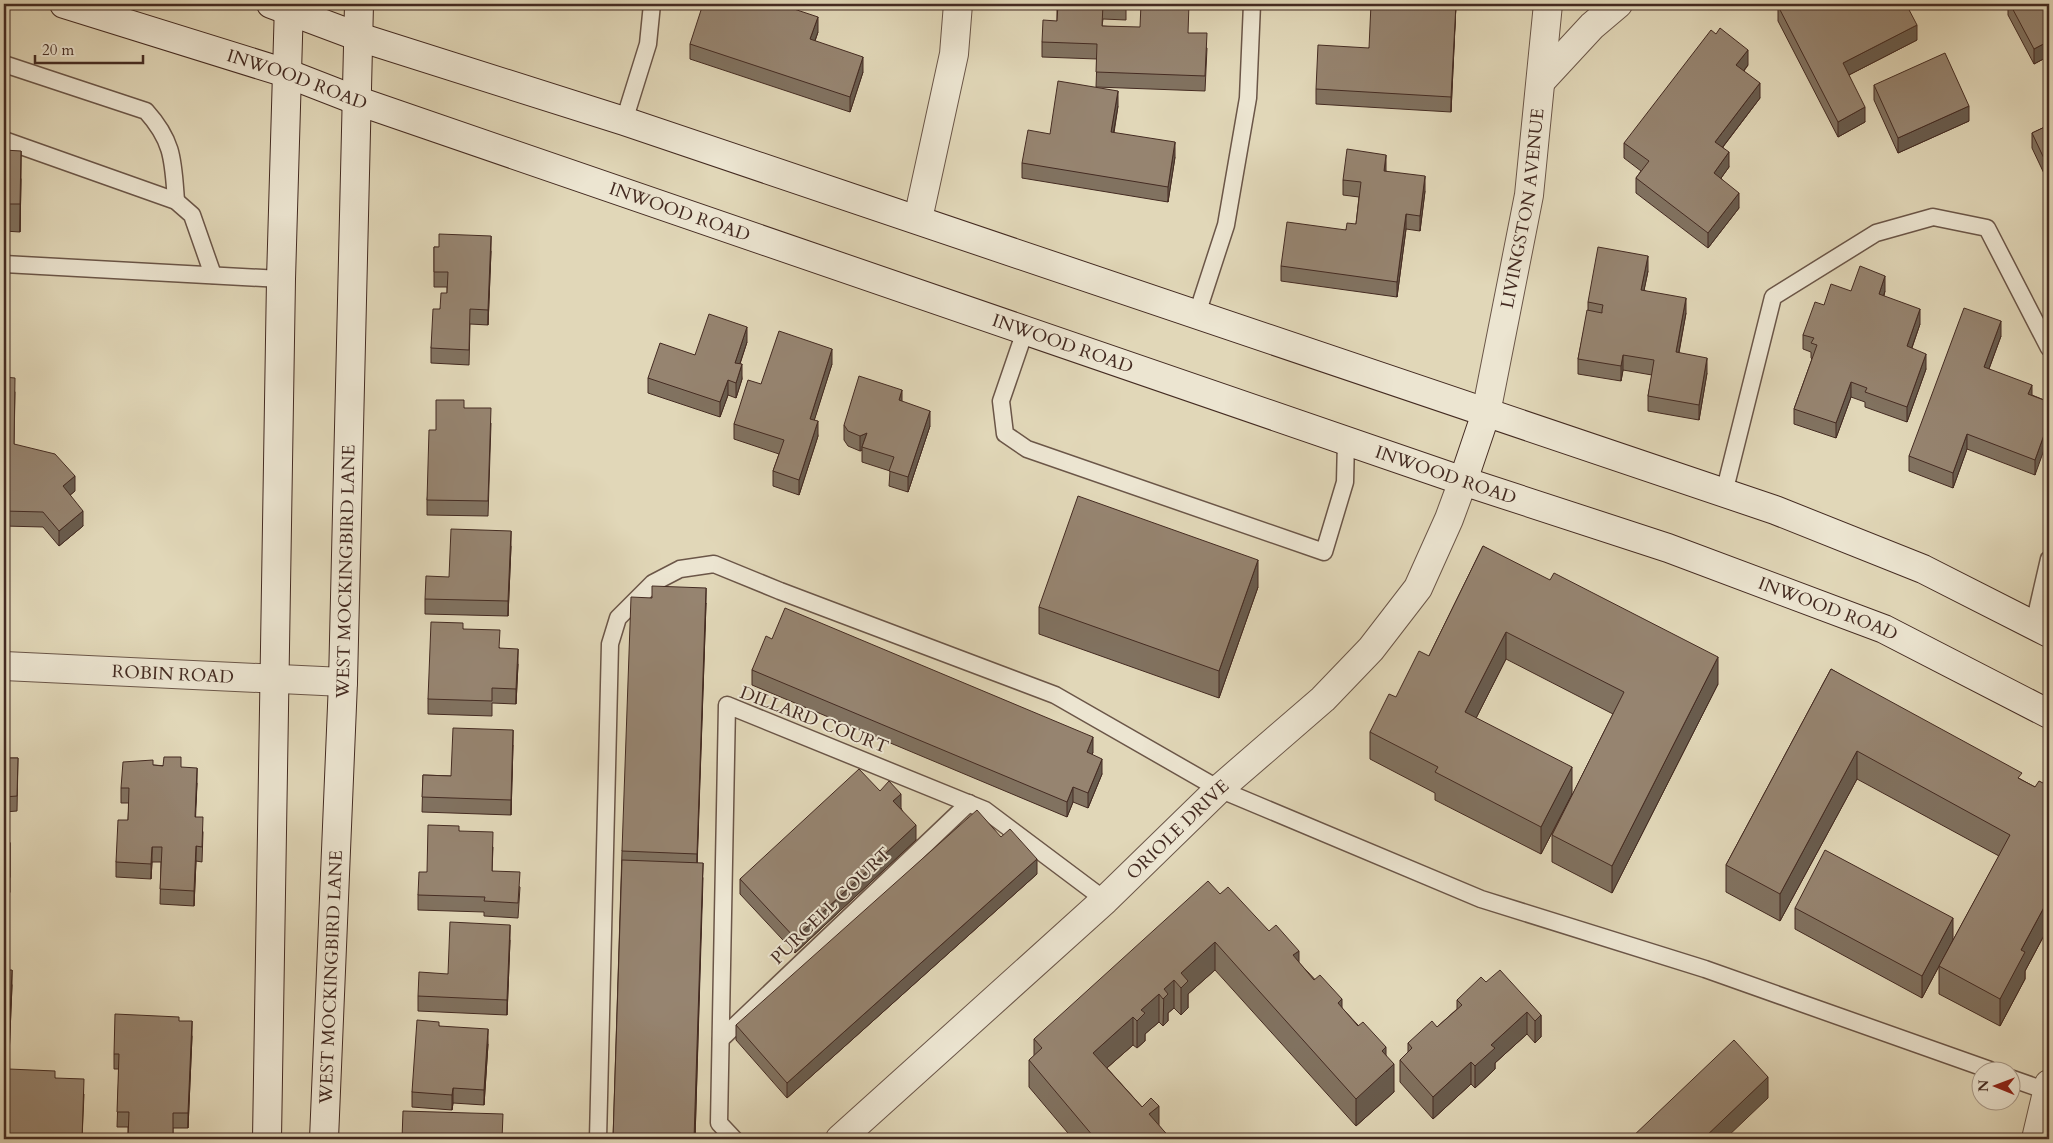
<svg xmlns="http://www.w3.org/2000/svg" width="2053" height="1143" viewBox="0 0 2053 1143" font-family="Cardo,serif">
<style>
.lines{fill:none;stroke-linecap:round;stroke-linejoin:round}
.lane-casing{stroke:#6b5648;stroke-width:19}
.street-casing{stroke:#6b5648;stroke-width:30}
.secondary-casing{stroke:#442b22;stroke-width:30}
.lane{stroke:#ece5d1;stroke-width:16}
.street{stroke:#ece5d1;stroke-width:28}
.secondary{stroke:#ece5d1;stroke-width:28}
.wall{fill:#817260;stroke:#442b22}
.shaded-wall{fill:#695c4e;stroke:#442b22}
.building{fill:#968470;stroke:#442b22}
.labels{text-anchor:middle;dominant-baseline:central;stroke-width:4;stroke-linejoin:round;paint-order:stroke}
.street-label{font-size:18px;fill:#442b22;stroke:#ece5d1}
</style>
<rect width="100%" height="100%" fill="#e1d7b8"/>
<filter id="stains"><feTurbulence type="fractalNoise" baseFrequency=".004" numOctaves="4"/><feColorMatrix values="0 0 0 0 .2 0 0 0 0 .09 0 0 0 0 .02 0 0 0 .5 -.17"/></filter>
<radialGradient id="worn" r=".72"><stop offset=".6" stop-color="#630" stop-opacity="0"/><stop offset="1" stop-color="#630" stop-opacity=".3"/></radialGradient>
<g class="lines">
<!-- lane casing -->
<g class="lane-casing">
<g id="lane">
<path d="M4,64L146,111C174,142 173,162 176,201"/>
<path d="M624,121L648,44L652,4"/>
<path d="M4,140L176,201L192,215L213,275"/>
<path d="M4,264L281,279"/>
<path d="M1197,314L1226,225L1248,98L1252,4"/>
<path d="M1025,331L1001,401L1005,434L1027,449L1324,552L1345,482L1346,441"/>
<path d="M1724,493L1773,297L1876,233L1933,217L1987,228L2049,348"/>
<path d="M2034,624L2049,559"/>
<path d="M721,1039L969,803"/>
<path d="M2010,1078L2047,1091"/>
<path d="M598,1139L610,644L618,618L653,583L680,569L714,564L780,591L1055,695L1219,789L1481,899L1705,969L1990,1070"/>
<path d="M734,1139L719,1123L727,705L985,810L1105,900"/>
</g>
</g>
<!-- street casing -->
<g class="street-casing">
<g id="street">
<path d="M1542,80L1592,26L1618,4"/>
<path d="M918,219L954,54L958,4"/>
<path id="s1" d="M1486,413L1529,195L1548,4"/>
<path id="s2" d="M4,666L343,682"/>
<path id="s3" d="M840,1139L1105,900L1219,789L1323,699L1371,649L1418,588L1449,519L1463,481"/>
<path d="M2036,1139L2049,1084"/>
</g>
</g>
<!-- secondary casing -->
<g class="secondary-casing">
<g id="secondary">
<path id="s4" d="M64,4L286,73L358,101L1463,481L1668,548L1884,629L2049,714"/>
<path d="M271,4L359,37L624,121L1775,510L1923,569L2049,633"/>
<path d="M1463,481L1486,413"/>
<path d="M267,1139L281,279L289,4"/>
<path id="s5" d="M324,1139L343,682L359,4"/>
</g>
</g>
<!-- lane -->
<use href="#lane" class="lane"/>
<!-- street -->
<use href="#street" class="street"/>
<!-- secondary -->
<use href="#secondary" class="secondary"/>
</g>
<!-- wall -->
<g class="wall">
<path d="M1046,4H1126V20L1103,19L1102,26L1188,33L1207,48L1205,91L1096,87L1097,59L1042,57V42L1057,21V6H1046Z"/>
<path d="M1456,4L1451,112L1316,104V89L1369,48L1391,5Z"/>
<path d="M2008,4H2049V56L2034,64L2008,15Z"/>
<path d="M1778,6L1917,40L1849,75L1865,122L1838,137L1778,21Z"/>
<path d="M818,32L815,41L863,72L850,112L690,59V44Z"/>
<path d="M1748,65L1744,71L1760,98L1723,147L1729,167L1721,178L1739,208L1708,248L1636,193V178L1641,171L1624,158V143Z"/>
<path d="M1874,85L1969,121L1898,153L1874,100Z"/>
<path d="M1118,106L1114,133L1175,157L1168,202L1022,178V163L1050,134Z"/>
<path d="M2049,125V184L2032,148V133Z"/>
<path d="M4,150L21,179L20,232L4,231Z"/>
<path d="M1386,171L1425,191L1420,231L1406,229L1397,297L1281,281V266L1356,224L1359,197L1343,195V180Z"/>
<path d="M434,247L491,251L488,325L470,324L469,365L431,363V348L440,309L447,293V287H434Z"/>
<path d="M1648,271L1644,290L1686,313L1679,353L1707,373L1699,420L1648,411V396L1652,375L1623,370L1621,381L1578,374V359L1588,310V302Z"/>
<path d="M1851,291H1885L1884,296L1920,324L1912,348L1926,369L1907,422L1865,407V402L1851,397L1836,438L1794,424V409L1812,359L1811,358V352L1803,349V335L1824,305Z"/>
<path d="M2001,336L1989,369L2032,395L2049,402L2035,475L1967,449L1953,488L1909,471V456Z"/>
<path d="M747,342L740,364L742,379L736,398L728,395L720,417L648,393V378L695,355Z"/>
<path d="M832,364L814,420L818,436L799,495L773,486V471L779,454L734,439V424L761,384Z"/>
<path d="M4,377L15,392L14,444L75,491L70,495L83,526L59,546L43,527L4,526Z"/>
<path d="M902,402L930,426L908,492L889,486L890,471L862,462V450L860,451L848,446L844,440V425Z"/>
<path d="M464,408L491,423L488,516L427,515V500L436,430Z"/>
<path d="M511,546L508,616L425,614V599L449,577Z"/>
<path d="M1483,546L1718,684L1612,893L1552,862V835L1613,714L1506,659L1476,718L1572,794L1541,854L1435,800V793L1370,759V732L1429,656Z"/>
<path d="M1258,587L1219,698L1039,634V607Z"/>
<path d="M706,603L697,863L703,878L695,1139H613L622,851Z"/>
<path d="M463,629L500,648L518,664L516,704L492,703V716L428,714V699Z"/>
<path d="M772,639L1093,752L1092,755L1102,774L1088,808L1073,802L1067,817L752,685V670Z"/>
<path d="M1831,669L2022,780L2035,787L2049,786V926L2025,971V979L2000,1026L1939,994V966L1999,856L1857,779L1780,921L1726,892V865Z"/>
<path d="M513,745L511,815L422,812L423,775L451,776Z"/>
<path d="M4,758H18L17,811L4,812Z"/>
<path d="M153,765L181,767L197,783L195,817L203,832L202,862L196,861L194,906L160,904L161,862H152L151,879L116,877V862L128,820L129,803H121V788Z"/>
<path d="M880,791L901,808L916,840L795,953L740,894V879Z"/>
<path d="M459,831L493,847L492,871L520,887L518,918L484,916V912L418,910V895L427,872Z"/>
<rect x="4" y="843" width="6" height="49"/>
<path d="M1037,874L787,1098L736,1040V1025Z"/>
<path d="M1220,894L1269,931L1342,1008L1386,1055L1394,1092L1356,1126L1215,970L1188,994V1008L1181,1015L1174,1008L1168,1013V1021L1163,1026L1159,1022L1145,1034V1041L1137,1048L1133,1045L1107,1068L1171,1139H1073L1029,1087V1060L1034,1056V1039Z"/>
<path d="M1795,908L1953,940L1922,998L1795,929Z"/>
<path d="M510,940L507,1015L418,1011V996L448,974Z"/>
<path d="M4,970L12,985L9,1057H4Z"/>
<path d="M1486,982L1541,1015V1037L1535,1043L1527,1034L1495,1063V1069L1475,1088L1471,1084L1433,1119L1400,1082V1060L1408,1053V1043L1437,1027L1457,1009V1000Z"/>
<path d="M179,1021L192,1036L188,1128H173V1139H128V1127H117L119,1069H114V1054Z"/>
<path d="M439,1026L488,1044L484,1105L453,1103L452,1110L412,1107V1092Z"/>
<path d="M4,1076L55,1078L84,1094L82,1139H4Z"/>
</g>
<!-- shaded-wall -->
<g class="shaded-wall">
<path d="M1456,4L1451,112V97Z"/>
<path d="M818,17V32L810,54V39Z"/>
<path d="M1917,25V40L1843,78V63Z"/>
<path d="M2049,41V56L2034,64V49Z"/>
<path d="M1748,50V65L1736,80V65Z"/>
<path d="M863,57V72L850,112V97Z"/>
<path d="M1760,83V98L1715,157V142Z"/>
<path d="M1118,91V106L1111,147V132Z"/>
<path d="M1969,106V121L1898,153V138Z"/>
<path d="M1865,107V122L1838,137V122Z"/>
<path d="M1175,142V157L1168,202V187Z"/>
<path d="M21,151V179L20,232V204Z"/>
<path d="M1729,152V167L1714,188V173Z"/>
<path d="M1386,155V170L1384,186V171Z"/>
<path d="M1425,176V191L1420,231V216Z"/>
<path d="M1739,193V208L1708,248V233Z"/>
<path d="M1406,214V229L1397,297V282Z"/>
<path d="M491,236V251L488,325V310Z"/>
<path d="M1648,256V271L1641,305V290Z"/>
<path d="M1885,276V291L1879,309V294Z"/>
<path d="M1686,298V313L1676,367V352Z"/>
<path d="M1920,309V324L1907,361V346Z"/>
<path d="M2001,321V336L1984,382V367Z"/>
<path d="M747,327V342L735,378V363Z"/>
<path d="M832,349V364L810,434V419Z"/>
<path d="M1926,354V369L1907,422V407Z"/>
<path d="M1623,355V370L1621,381V366Z"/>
<path d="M1707,358V373L1699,420V405Z"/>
<path d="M742,364V379L736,398V383Z"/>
<path d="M728,380V395L720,417V402Z"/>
<path d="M1851,382V397L1836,438V423Z"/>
<path d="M2032,385V400L2028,394Z"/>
<path d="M902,390V405L899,400Z"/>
<path d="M930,411V426L908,492V477Z"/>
<path d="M818,421V436L799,495V480Z"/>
<path d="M2049,421V436L2035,475V460Z"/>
<path d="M867,433L862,447V450L860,451V436Z"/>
<path d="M1967,434V449L1953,488V473Z"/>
<path d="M75,476V491L63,501V486Z"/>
<path d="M83,511V526L59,546V531Z"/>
<path d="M511,531V546L508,616V601Z"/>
<path d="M1258,560V587L1219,698V671Z"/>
<path d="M706,588V603L697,869V854Z"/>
<path d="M1506,632V659L1465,740V712Z"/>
<path d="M518,649V664L516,704V689Z"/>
<path d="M1718,657V684L1612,893V866Z"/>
<path d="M513,730V745L511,815V800Z"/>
<path d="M1093,737V752L1087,767V752Z"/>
<path d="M1857,751V779L1780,921V894Z"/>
<path d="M1102,759V774L1088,808V793Z"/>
<path d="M1572,767V794L1541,854V827Z"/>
<path d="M197,768V783L195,832V817Z"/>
<path d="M1073,787V802L1067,817V802Z"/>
<path d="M901,794V809L893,801Z"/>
<path d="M916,825V840L795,953V938Z"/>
<path d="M196,846V861L194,906V891Z"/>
<path d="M152,847V862L151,879V864Z"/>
<path d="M1037,859V874L787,1098V1083Z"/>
<path d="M703,863L695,1139H694Z"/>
<path d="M2049,898V926L2025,971V979L2000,1026V999L2021,950Z"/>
<path d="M1953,918V940L1922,998V976Z"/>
<path d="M510,925V940L507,1015V1000Z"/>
<path d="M1215,942V970L1188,994V1008L1181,1015V973Z"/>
<path d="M1299,951V978L1293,955Z"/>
<path d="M12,970V985L9,1057V1042Z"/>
<path d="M1174,980V1008L1168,1013V1021L1163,1026L1164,989Z"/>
<path d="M1159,994V1022L1145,1034V1041L1137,1048V1021L1141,1010Z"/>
<path d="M1342,999V1027L1338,1003Z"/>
<path d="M1527,1012V1034L1495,1063V1069L1475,1088V1066L1491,1045Z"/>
<path d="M1541,1015V1037L1535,1043V1021Z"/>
<path d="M1133,1017V1045L1093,1080V1053Z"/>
<path d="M192,1021V1036L188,1128V1113Z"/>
<path d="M488,1029V1044L484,1105V1090Z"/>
<path d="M1386,1047V1072L1394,1064V1092L1356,1126V1099L1382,1051Z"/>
<path d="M1471,1062V1084L1433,1119V1097Z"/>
<path d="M1768,1077V1098L1725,1139H1703Z"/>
<path d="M453,1088V1103L452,1110V1095Z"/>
<path d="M1159,1106V1133L1149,1114Z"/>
<path d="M1096,1133V1139H1093V1136Z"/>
</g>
<!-- building -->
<g class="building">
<path d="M703,4H746L756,7L758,4H779L818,17L810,39L863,57L850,97L690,44Z"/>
<path d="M1058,4H1126V5L1103,4L1102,26L1140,27L1141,4H1189L1188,33H1207L1205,76L1096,72L1097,44L1042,42L1043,20L1057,21Z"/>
<path d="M1371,4L1391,5V4H1456L1451,97L1316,89L1318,45L1369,48Z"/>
<path d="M1782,4H1906L1917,25L1843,63L1865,107L1838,122L1778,6Z"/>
<path d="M2010,4H2049V41L2034,49Z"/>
<path d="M1720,28L1748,50L1736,65L1760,83L1715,142L1729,152L1714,173L1739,193L1708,233L1636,178L1649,161L1624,143L1711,30L1716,34Z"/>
<path d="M1945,53L1969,106L1898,138L1874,85Z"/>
<path d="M1058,81L1118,91L1111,132L1175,142L1168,187L1022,163L1028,130L1050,134Z"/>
<path d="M2049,125V169L2032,133Z"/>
<path d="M1347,149L1386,155L1384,171L1425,176L1420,216L1406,214L1397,282L1281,266L1287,222L1346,230L1347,223L1356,224L1361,182L1343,180Z"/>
<path d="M4,150L21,151L20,204H4Z"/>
<path d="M439,234L491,236L488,310L470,309L469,350L431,348L433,309H440L441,293H447L448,272H434V247H439Z"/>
<path d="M1598,247L1648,256L1641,290L1686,298L1676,352L1707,358L1699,405L1648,396L1654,360L1623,355L1621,366L1578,359L1587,310L1602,313V310L1603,305L1588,302Z"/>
<path d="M1860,266L1885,276L1879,294L1920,309L1907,346L1926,354L1907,407L1865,392L1867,388L1851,382L1836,423L1794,409L1817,345L1811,343L1814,338L1803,335L1815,302L1824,305L1831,284L1851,291Z"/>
<path d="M1964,308L2001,321L1984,367L2032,385L2028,394L2049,402V421L2035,460L1967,434L1953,473L1909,456Z"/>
<path d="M709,314L747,327L735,363L742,364L736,383L728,380L720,402L648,378L660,343L695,355Z"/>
<path d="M779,331L832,349L810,419L818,421L799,480L773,471L784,440L734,424L748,380L761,384Z"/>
<path d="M859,376L902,390L899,400L930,411L908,477L889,471L894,457L862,447L867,433L860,436L848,431L844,425Z"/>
<path d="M4,377L15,378L14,444L55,454L75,476L63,486L83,511L59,531L43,512L4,511Z"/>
<path d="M436,400H464V408H491L488,501L427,500L429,430H436Z"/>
<path d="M1078,496L1258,560L1219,671L1039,607Z"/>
<path d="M451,529L511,531L508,601L425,599L426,576L449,577Z"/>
<path d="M1483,546L1550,580L1554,573L1718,657L1612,866L1552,835L1624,692L1506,632L1465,712L1572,767L1541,827L1435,772L1438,767L1370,732L1389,694L1396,697L1419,651L1429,656Z"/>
<path d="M652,586L706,588L697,854L622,851L631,597L652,598Z"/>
<path d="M785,608L1093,737L1087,752L1102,759L1088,793L1073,787L1067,802L752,670L766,636L772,639Z"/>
<path d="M431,622L463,623V629L500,630L499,648L518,649L516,689L492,688V701L428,699Z"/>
<path d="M1831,669L2022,773L2018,778L2035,787L2039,781L2049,786V898L2021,950L2025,952L2000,999L1939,966L2010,835L1857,751L1780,894L1726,865Z"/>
<path d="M453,728L513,730L511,800L422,797L423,775L451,776Z"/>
<path d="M164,757H181V767L197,768L195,817H203L202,847L196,846L194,891L160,889L162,847H152L151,864L116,862L118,820H128L129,788H121L123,762L153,760V765L163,766Z"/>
<path d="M4,758H18L17,796L4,797Z"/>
<path d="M859,769L880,791L889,781L901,794L893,801L916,825L795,938L740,879Z"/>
<path d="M977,810L1001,837L1010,829L1037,859L787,1083L736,1025Z"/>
<path d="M428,825L459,826V831L493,832L492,871L520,872L518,903L484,901L485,897L418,895L419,872H427Z"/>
<rect x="4" y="843" width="6" height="34"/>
<path d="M1825,850L1953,918L1922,976L1795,908Z"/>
<path d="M622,860L703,863L694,1139H613Z"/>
<path d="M1208,881L1220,894L1228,887L1269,931L1276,925L1299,951L1293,955L1314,980L1320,975L1342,999L1338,1003L1358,1026L1363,1022L1386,1047L1382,1051L1394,1064L1356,1099L1215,942L1181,973L1188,981L1181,988L1174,980L1164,989L1168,994L1163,999L1159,994L1141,1010L1145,1013L1137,1021L1133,1017L1093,1053L1142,1107L1151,1098L1159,1106L1149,1114L1171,1139H1102L1096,1133L1093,1136L1029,1060L1042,1048L1034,1039Z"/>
<path d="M450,922L510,925L507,1000L418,996L419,972L448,974Z"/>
<path d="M4,970H12L9,1042H4Z"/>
<path d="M1500,970L1541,1015L1535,1021L1527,1012L1491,1045L1495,1048L1475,1066L1471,1062L1433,1097L1400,1060L1412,1048L1408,1043L1432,1021L1437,1027L1462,1005L1457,1000L1481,977L1486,982Z"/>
<path d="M115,1014L179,1017V1021H192L188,1113H173V1139H128L129,1112H117L119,1054H114Z"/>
<path d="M417,1020L439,1022V1026L488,1029L484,1090L453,1088L452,1095L412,1092Z"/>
<path d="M1734,1040L1768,1077L1703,1139H1630Z"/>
<path d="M9,1069L55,1071V1078L84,1079L82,1139H43V1138L4,1137V1076H8Z"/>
<path d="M403,1111L503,1114L502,1139H402Z"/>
</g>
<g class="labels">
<!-- street labels -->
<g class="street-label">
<text stroke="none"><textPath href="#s4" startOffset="245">INWOOD ROAD</textPath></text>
<text stroke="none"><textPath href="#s1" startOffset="208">LIVINGSTON AVENUE</textPath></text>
<text stroke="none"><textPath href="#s4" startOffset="650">INWOOD ROAD</textPath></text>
<text stroke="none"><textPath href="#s4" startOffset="1055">INWOOD ROAD</textPath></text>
<text stroke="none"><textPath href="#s4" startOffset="1460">INWOOD ROAD</textPath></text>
<text stroke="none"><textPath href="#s5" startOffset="568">WEST MOCKINGBIRD LANE</textPath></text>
<text stroke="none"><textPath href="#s4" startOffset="1865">INWOOD ROAD</textPath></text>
<text stroke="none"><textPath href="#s2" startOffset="169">ROBIN ROAD</textPath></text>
<text transform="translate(814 720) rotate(21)">DILLARD COURT</text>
<text stroke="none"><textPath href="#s3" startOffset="458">ORIOLE DRIVE</textPath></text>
<text transform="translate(831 906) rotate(-44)">PURCELL COURT</text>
<text stroke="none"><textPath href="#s5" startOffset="162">WEST MOCKINGBIRD LANE</textPath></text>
</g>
</g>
<!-- margin -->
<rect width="2053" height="1143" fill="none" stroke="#e1d7b8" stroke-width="20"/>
<rect x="5" y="5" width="2043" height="1133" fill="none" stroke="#442b22" stroke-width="2.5"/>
<rect x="10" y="10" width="2033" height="1123" fill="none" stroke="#442b22"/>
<!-- north arrow -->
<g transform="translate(1996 1086) rotate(271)"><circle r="24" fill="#ece5d1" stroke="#a99b8b"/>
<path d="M0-4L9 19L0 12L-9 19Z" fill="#8f2418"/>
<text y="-8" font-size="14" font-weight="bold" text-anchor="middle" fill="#442b22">N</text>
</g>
<!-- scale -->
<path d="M35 55v8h108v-8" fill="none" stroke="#442b22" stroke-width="2.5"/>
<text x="42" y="55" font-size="15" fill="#442b22" stroke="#ece5d1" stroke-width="4" paint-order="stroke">20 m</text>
<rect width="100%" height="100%" filter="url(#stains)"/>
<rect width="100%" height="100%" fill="url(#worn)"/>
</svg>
